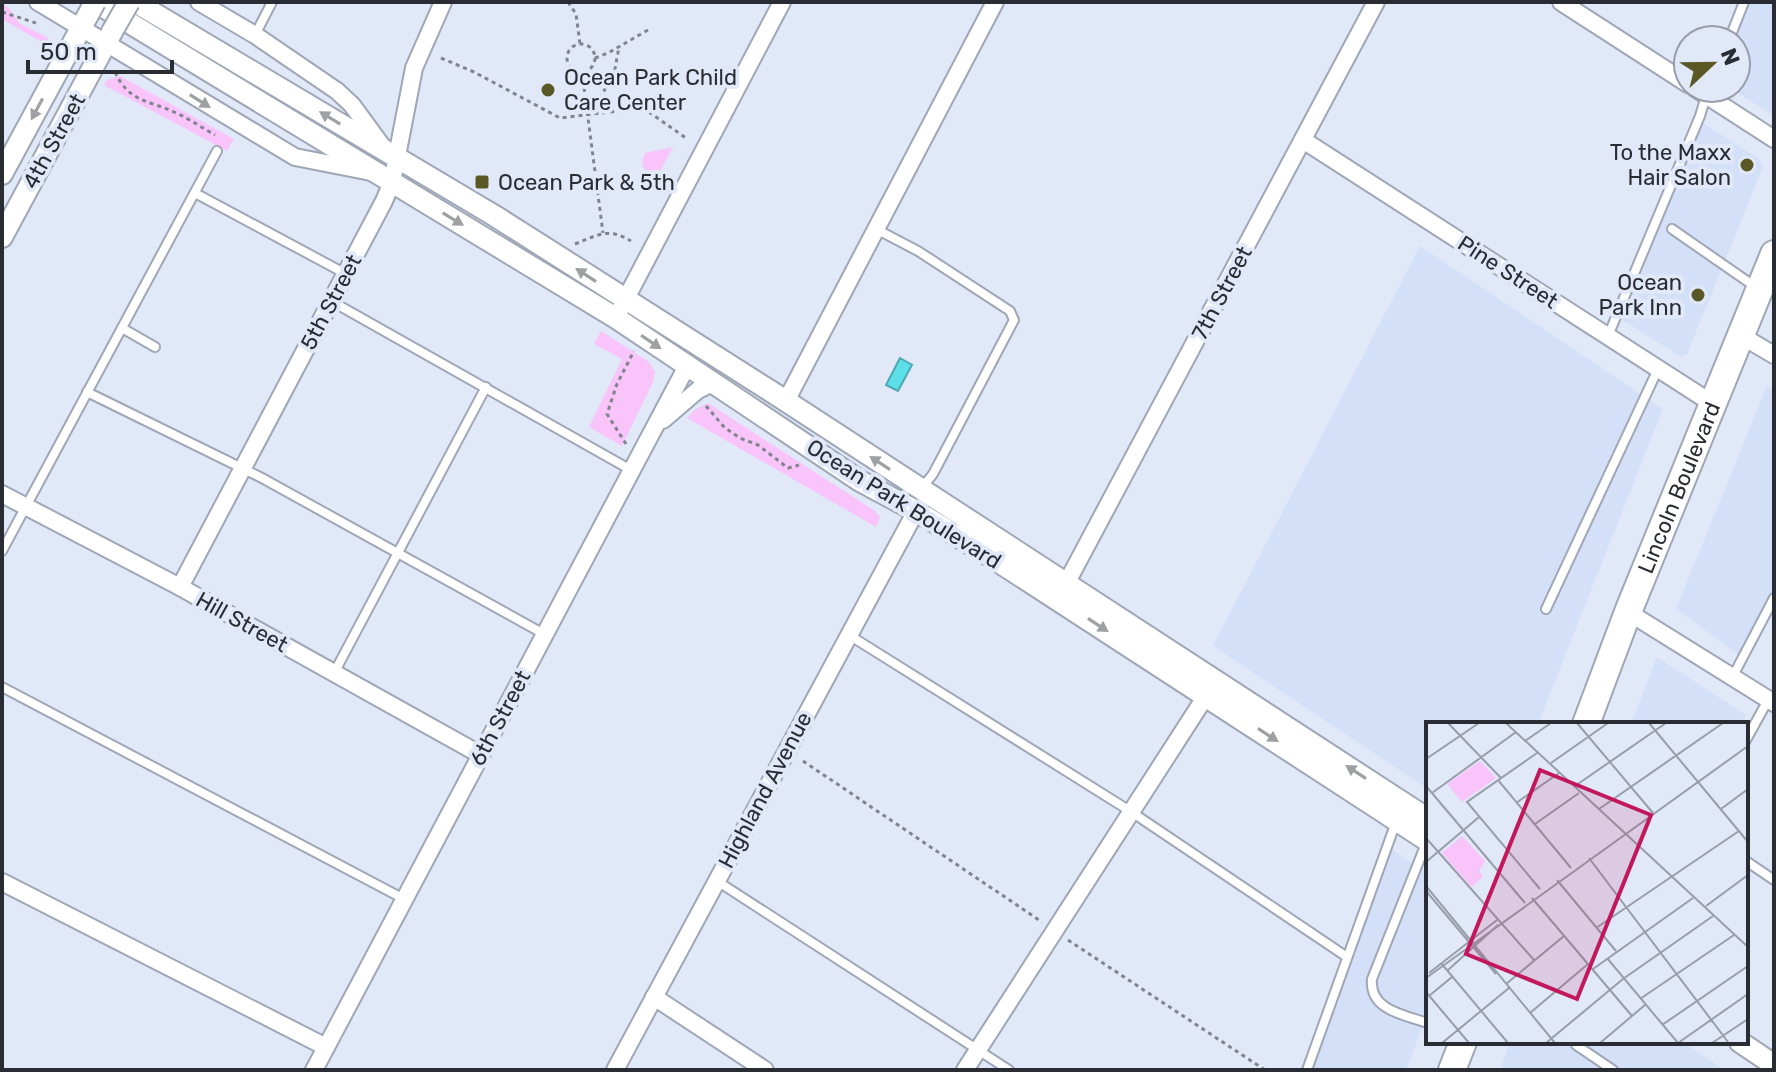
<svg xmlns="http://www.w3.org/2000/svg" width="1776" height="1072" viewBox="0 0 1776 1072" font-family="Rubik,sans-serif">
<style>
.built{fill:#d4e0f7}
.green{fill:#f9c4f9}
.water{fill:#5ddfe7;stroke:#4da9b1;stroke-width:2}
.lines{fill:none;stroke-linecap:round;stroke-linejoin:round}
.service-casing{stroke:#9fa7b6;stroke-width:12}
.minor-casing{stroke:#9fa7b6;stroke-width:20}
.tertiary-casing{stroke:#9fa7b6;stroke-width:24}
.trunk-casing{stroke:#9fa7b6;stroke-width:30}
.path{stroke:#7f848f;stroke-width:3;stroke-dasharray:4 4;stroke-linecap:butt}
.service{stroke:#fff;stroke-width:8}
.minor{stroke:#fff;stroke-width:16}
.tertiary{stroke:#fff;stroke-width:20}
.trunk{stroke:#fff;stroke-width:26}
.tertiary-bridge-casing{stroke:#9fa7b6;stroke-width:24;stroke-linecap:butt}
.tertiary-bridge{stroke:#fff;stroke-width:20}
.oneway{fill:#9fa0a3}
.poi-dot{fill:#5a5925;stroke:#e1e9f9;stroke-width:3}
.labels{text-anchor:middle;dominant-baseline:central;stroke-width:8;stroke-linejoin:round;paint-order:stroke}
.poi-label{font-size:22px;fill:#292c32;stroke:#e1e9f9;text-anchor:start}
.street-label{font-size:22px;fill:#292c32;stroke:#e1e9f9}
.inset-road{fill:none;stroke:#979da9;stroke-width:2}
.view{fill:#c2185b;fill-opacity:0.15;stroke:#c2185b;stroke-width:4}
.inset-edge{fill:none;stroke:#292c32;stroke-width:4}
</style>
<rect width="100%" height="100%" fill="#e1e9f9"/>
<!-- built -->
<g class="built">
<path d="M1749,2H1774V116L1730,88H1736V40H1733Z"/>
<path d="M1703,123L1759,159L1763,167L1687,354L1681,357L1621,319Z"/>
<path d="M1420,246L1663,409L1538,724H1428V789L1213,646Z"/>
<path d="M1767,386L1774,390V597L1743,658L1676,609Z"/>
<path d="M1657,657L1746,715L1741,724H1631Z"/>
<path d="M1392,849L1428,874V1012L1406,1070H1312Z"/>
<path d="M1510,1042H1682L1725,1070H1500Z"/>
</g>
<!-- green -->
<g class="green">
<path d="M2,3L10,9L19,23L47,37L50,47L2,19Z"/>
<path d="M120,76L234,139L227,151L104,85L107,80Z"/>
<path d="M673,147L655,181C645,173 639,166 645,153Z"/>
<path d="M601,331L649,362L655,372L653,382L622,446L589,427L622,359L594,344Z"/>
<path d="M708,403L875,511L880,517L876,527L687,418L696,409Z"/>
</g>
<!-- water -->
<path class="water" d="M900,358L912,365L898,391L886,385Z"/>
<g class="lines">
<!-- service casing -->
<g class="service-casing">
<g id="service">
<path d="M255,35L272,2"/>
<path d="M1729,40L1744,2"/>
<path d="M195,193L346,274"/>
<path d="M876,229L918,251L1010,311L1014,320L933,474L921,489"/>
<path d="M1672,229L1757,288"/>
<path d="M331,301L631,470"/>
<path d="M122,328L155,347"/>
<path d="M1608,336L1700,116L1706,96"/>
<path d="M87,392L262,478L544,634"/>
<path d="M2,551L217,151"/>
<path d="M1546,609L1658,369"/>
<path d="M849,635L1130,811L1347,957"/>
<path d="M334,673L486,387"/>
<path d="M1733,676L1774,598"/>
<path d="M2,687L404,899"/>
<path d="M1746,740L1768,700"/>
<path d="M1427,841L1372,979C1369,1010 1404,1015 1428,1023"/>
<path d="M1746,861L1774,880"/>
<path d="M717,881L1009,1070"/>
<path d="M1576,1045L1613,1070"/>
<path d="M1307,1070L1396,822"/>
</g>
</g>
<!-- minor casing -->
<g class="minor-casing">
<g id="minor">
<path d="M38,2L295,157L371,172"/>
<path d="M199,2L255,35L337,91L352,105L382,146"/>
<path d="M1561,2L1688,84"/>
<path d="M1695,88L1774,139"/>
<path d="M1303,140L1713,404"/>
<path d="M621,308L782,2"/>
<path d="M1740,335L1774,355"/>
<path d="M786,401L995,2"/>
<path d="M663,420L698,390L712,383"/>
<path d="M2,494L180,587L481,755"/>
<path d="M1066,584L1376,2"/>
<path d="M180,587L384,201L392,182L414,68L443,2"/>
<path d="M1628,612L1774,703"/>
<path d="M2,882L326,1047"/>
<path d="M654,997L765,1070"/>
<path d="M314,1070L687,366"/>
<path d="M615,1070L916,511"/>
<path d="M965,1070L1211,688"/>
</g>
</g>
<!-- tertiary casing -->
<g class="tertiary-casing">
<g id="tertiary">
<path d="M95,2L616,318L860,481L916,511L985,553L1428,841"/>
<path d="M135,2L495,216L786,401L1428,819"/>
<path d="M2,174L88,15"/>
<path d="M2,237L113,30"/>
<path d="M1740,1042L1774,1065"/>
</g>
</g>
<!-- trunk casing -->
<g class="trunk-casing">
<g id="trunk">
<path id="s1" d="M1586,724L1628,612L1774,254"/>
<path d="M1452,1070L1463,1042"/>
</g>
</g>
<!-- path -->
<g class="path">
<path d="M568,2L576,14L580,44"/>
<path d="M2,12L36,23"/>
<circle cx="581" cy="58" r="14"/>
<path d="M441,58L474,72L560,118L643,108L686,138"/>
<path d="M595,58L608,53L648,30"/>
<path d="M115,72C129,103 150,100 176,113C190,119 202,128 215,135"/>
<path d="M582,72L603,233"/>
<path d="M593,113L615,69L619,47"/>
<path d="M575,244C598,235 608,227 631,241"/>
<path d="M706,406L725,428L740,438L758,445L788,468L799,465"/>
<path d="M626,444L607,414L617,384L634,351"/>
<path d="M803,761L1042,922"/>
<path d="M1068,940L1265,1070"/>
</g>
<!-- service -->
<use href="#service" class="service"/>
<!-- minor -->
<use href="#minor" class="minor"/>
<!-- tertiary -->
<use href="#tertiary" class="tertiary"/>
<!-- trunk -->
<use href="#trunk" class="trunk"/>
<!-- tertiary-bridge casing -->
<g class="tertiary-bridge-casing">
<g id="tertiary-bridge">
<path d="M88,15L95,2"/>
<path d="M113,30L129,2"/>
</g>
</g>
<!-- tertiary-bridge -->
<use href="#tertiary-bridge" class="tertiary-bridge"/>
</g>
<!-- one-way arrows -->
<defs><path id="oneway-solid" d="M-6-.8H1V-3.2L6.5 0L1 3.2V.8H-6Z" transform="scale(2)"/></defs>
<g class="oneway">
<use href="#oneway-solid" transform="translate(200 101) rotate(32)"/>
<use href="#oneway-solid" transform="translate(37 109) rotate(118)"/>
<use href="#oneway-solid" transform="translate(330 118) rotate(-149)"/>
<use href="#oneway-solid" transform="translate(453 219) rotate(31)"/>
<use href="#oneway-solid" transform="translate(586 275) rotate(-147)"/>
<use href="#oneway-solid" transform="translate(651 342) rotate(34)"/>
<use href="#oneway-solid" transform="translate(880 463) rotate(-147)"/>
<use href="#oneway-solid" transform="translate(1098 625) rotate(33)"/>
<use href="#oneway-solid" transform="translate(1268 735) rotate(33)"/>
<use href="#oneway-solid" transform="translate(1356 772) rotate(-147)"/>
</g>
<!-- markers -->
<g class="poi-dot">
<circle cx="548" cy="90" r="8"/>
<circle cx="1747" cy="165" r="8"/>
<rect x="474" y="174" width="16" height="16" rx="4"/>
<circle cx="1698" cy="295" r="8"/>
</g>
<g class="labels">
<!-- poi labels -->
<g class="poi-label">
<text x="564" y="77">Ocean Park Child<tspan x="564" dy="25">Care Center</tspan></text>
<text x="1731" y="152" text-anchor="end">To the Maxx<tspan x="1731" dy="25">Hair Salon</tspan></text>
<text x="498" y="182">Ocean Park &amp; 5th</text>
<text x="1682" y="282" text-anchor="end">Ocean<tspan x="1682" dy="25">Park Inn</tspan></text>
</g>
<!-- street labels -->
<g class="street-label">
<text transform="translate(54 141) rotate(-61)">4th Street</text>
<text transform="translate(1508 272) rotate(33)">Pine Street</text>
<text transform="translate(1222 293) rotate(-62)">7th Street</text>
<text transform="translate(331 302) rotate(-62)">5th Street</text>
<text stroke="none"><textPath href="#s1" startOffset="254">Lincoln Boulevard</textPath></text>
<text transform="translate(904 504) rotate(32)">Ocean Park Boulevard</text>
<text transform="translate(242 622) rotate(29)">Hill Street</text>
<text transform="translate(500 718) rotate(-62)">6th Street</text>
<text transform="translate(765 790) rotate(-62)">Highland Avenue</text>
</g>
</g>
<!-- overview -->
<g transform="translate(1426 722)">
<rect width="322" height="322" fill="#e1e9f9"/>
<path d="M54,39L70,56L36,80L21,62ZM36,114L59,139L53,149L57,155L45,165L16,131Z" fill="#f9c4f9"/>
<path class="inset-road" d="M22,1L75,56M80,1L322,225M151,1L227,91M223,1L322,120M99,19L125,1M111,31L41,80L114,167M0,37L53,1M125,41L182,1M72,58L145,146M0,64L99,181M149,64L240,1M6,71L90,10M90,81L133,51M173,87L297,1M295,87L322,67M109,102L153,71M0,116L108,238M163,136L302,320M0,140L53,95M131,158L190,229M0,164L129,321M0,169L70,252M106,176L206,294M280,184L322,153M170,206L313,109M181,236L252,321M15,241L82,321M167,247L267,176M22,248L72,203M3,251L71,198M0,256L322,24M80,262L138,214M0,270L43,321M3,274L26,255M214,277L308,213M104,291L162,242M236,303L322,244M16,321L83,266M120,321L197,257L287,194M174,321L219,283M252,321L322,272M286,321L322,297"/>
<path class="view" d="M114,48L225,93L151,277L40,232Z"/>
<rect width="322" height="322" class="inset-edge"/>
</g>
<!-- border -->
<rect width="1776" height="1072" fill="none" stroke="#292c32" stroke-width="8"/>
<!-- north arrow -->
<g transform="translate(1712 64) rotate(68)"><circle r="38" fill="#e1e9f9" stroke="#979da9" stroke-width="2"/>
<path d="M0-6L14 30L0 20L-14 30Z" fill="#5a5925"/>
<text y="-12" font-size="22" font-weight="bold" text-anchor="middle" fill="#292c32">N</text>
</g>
<!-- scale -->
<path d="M28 60v12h144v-12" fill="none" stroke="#292c32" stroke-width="4"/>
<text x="40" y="60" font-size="24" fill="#292c32" stroke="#e1e9f9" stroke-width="6" paint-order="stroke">50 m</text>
</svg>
